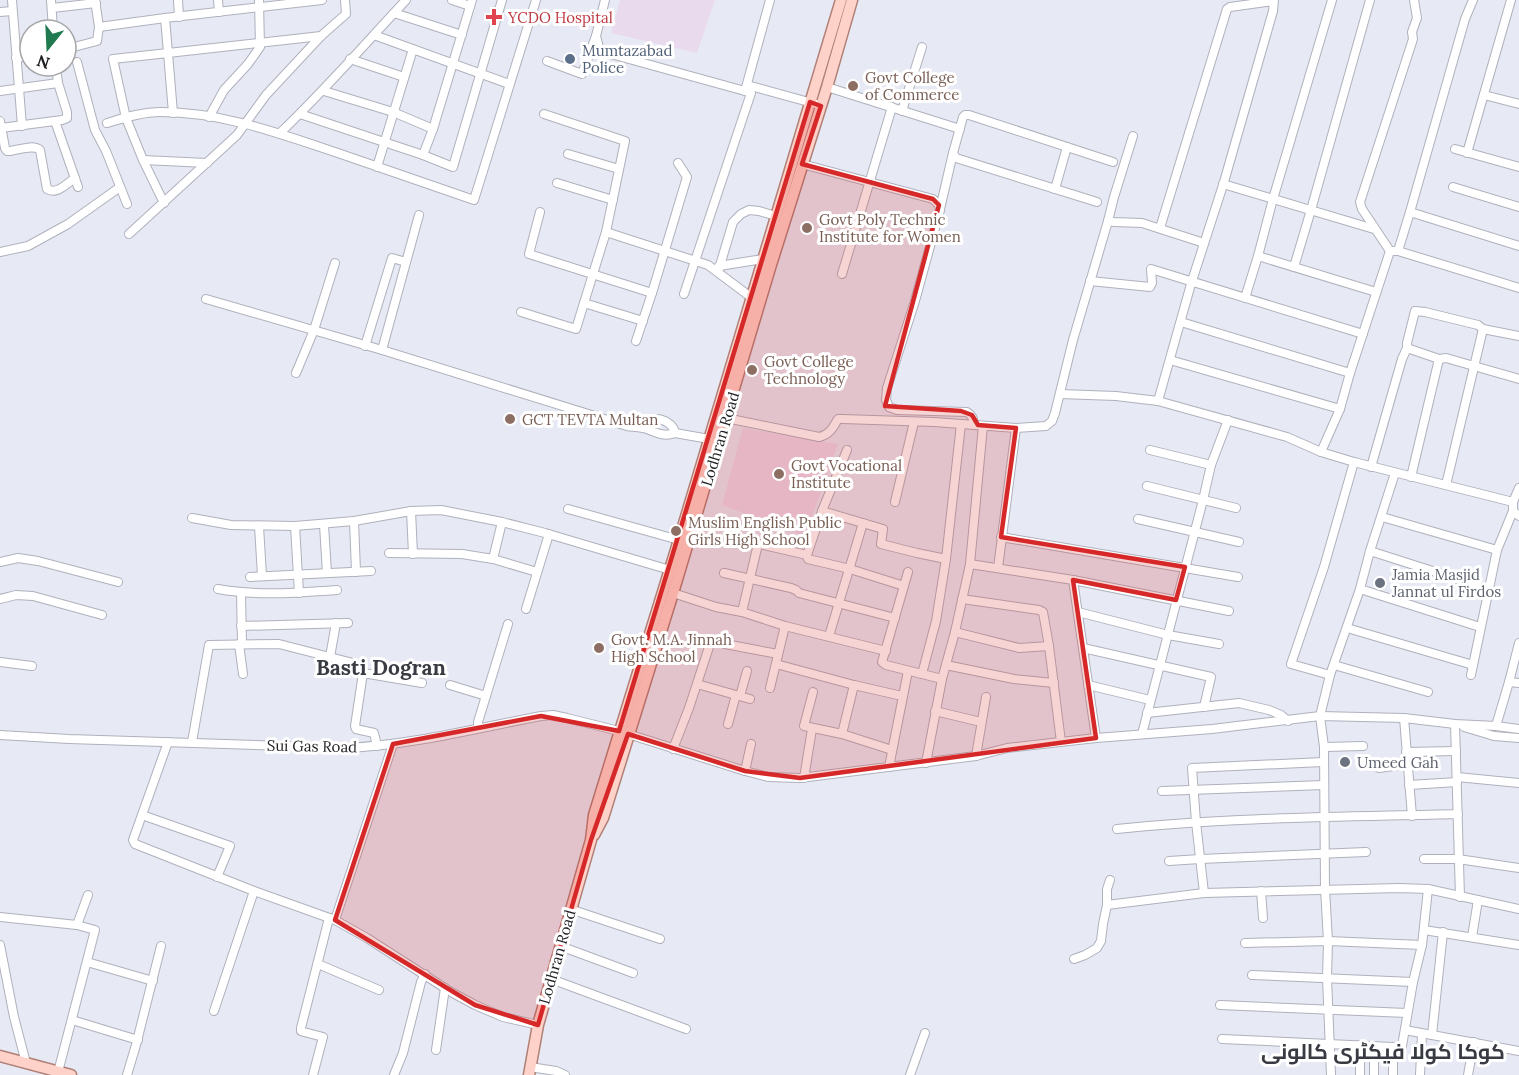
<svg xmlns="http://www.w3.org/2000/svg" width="1519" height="1075" viewBox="0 0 1519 1075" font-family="Lora,Cairo,serif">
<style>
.education{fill:#eadaed}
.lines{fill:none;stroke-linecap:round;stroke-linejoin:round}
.minor-casing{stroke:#afb1bc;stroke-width:10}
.major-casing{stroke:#b08077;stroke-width:13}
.minor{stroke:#fff;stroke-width:8}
.major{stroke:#ffd2c9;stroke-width:10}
.marked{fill:#d62828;fill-opacity:0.2;stroke:#d62828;stroke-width:4.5;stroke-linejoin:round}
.health-dot{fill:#e0444e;stroke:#fff;stroke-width:2}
.service-dot{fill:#5c6f8a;stroke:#fff;stroke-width:2}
.education-dot{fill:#8d6e63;stroke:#fff;stroke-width:2}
.worship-dot{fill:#6b7280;stroke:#fff;stroke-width:2}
.labels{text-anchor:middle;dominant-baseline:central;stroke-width:6;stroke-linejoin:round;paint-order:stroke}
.health-label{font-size:15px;fill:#be3a42;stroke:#fff;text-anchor:start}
.service-label{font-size:15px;fill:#4e5e75;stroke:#fff;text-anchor:start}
.education-label{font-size:15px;fill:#785e54;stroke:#fff;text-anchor:start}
.street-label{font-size:15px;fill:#1e1f22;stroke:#fff}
.worship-label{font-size:15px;fill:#5b616d;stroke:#fff;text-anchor:start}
.district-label{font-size:21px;font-weight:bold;fill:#393b43;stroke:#fff}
</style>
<rect width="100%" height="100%" fill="#e7eaf4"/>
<!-- education -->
<g class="education">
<path d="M620,0H715L697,53L611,33Z"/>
<path d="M743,428L838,444L805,536L722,505Z"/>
</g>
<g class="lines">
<!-- minor casing -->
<g class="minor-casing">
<g id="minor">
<path d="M12,0L22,126"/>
<path d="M51,0L53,30"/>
<path d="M178,0L179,17"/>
<path d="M218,0L219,12"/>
<path d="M452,0L470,6"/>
<path d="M605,0L596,36L600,51L745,91L770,0"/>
<path d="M52,8L96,3"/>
<path d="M0,12L12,11"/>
<path d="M394,13L462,35"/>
<path d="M99,27L165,18"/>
<path d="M374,35L509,84"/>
<path d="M321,36L168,53L165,18L322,0"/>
<path d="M66,49L97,41L99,27L95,0"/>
<path d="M16,58L30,56"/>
<path d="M350,59L404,77"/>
<path d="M547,61L582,74L596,36"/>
<path d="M77,62L95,130L106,151L127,204"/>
<path d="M747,85L816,104"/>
<path d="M827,87L960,129"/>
<path d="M0,91L58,83"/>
<path d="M324,91L393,112L433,129"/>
<path d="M1484,95L1519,104"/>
<path d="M902,111L922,47"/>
<path d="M300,114L423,155L453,167L502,0"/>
<path d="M544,114L625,141L606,232L708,265L752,298"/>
<path d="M209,117L224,90L248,64L260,47L259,0"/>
<path d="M0,121L5,148L7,151H10C19,150 33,144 40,150L47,189C57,195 66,184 75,178"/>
<path d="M55,121L78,187"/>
<path d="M107,123C124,118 142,112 161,112C221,112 278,133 335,152C381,168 428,184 474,200L536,0"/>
<path d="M1,128L62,120L67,118V112L58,83L56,66"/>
<path d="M280,133C324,91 364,45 406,0"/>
<path d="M1455,149L1519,167"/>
<path d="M1467,153L1511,0"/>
<path d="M568,154L619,169"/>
<path d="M423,155L433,129L472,0"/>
<path d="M143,160L207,163"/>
<path d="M802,164L933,199L939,205L940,210L915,301L887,388L886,400L889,407L897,410L967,412C973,416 973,418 974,425"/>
<path d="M377,167L413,49"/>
<path d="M557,183L613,200"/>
<path d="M1223,184L1374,229"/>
<path d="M1453,187L1519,207"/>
<path d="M1055,189L1067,147"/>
<path d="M1097,202L956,158L953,153L963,117L965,115H969L1113,162"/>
<path d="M164,203L143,160L126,118L113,59L168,53L173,113"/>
<path d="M940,209L953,153"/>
<path d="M540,212L529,254L652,293"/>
<path d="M1410,212L1519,246"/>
<path d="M1108,221L1114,222L1142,223L1204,243"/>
<path d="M1160,228L1227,9L1230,7L1273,1"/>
<path d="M606,232L584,303L643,321"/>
<path d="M129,234L237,135L266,95L321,36L346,14L345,0"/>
<path d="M1393,251H1398L1519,288"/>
<path d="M1398,251L1410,212L1465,19L1473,0"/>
<path d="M0,252L28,246L68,224L120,187"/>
<path d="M1258,256L1376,292"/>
<path d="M719,266L763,259"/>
<path d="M1294,267L1311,210L1370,0"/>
<path d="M718,272L733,222L741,214L749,210L759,211L776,216"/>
<path d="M842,274L892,107"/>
<path d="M1090,281L1150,287L1152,283L1151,269L1363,334"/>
<path d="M684,294L751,93L745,91"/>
<path d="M1245,298L1258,256L1273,199L1332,0"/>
<path d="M206,299L382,350L627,426C633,427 641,427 647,429C657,433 664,437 675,433L709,439"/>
<path d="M521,312L576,329L584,303"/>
<path d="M1181,322L1350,373"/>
<path d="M636,341L652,293L687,177L678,163"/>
<path d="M365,346L392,258L406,262"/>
<path d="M1407,348L1439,359L1446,358L1519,379"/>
<path d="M382,350L419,215"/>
<path d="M1170,360L1340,409"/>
<path d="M296,373L314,330L335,263"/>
<path d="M1060,394L1116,396L1158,401L1287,437L1321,452L1354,462L1513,502"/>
<path d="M1158,401L1191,284L1224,182L1273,11L1274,0"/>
<path d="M726,418L819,437C829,435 833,428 838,419H842L934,422L1016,428L1046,426L1052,421L1055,413L1073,340L1108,221L1114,197L1133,136"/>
<path d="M646,428C650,412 673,420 675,433"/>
<path d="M847,450L822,511L807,555L808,559L850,569L904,586"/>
<path d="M1150,450L1211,465"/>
<path d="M1321,452L1340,409L1350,373L1390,251L1362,209L1360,202L1413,39L1412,32L1417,18L1414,0"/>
<path d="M1371,467L1402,359L1407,348V343L1415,311L1425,312L1478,325L1483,329L1519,336"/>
<path d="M1411,477L1439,359"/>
<path d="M1446,485L1483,329"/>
<path d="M1147,486L1236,508"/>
<path d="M1519,488L1513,502V511L1519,516"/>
<path d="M895,502L914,422"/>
<path d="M568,509L679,540"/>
<path d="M411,511L413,554"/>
<path d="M822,511L883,529L881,544L917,553L946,559"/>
<path d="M1382,517L1497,550"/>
<path d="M192,518L231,525L295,526L354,521L411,511L441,510L502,522L545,533L670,570"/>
<path d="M1138,519L1239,542"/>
<path d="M354,521L356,572"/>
<path d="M324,525L327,573"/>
<path d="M259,526L262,576"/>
<path d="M295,526L299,593"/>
<path d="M1001,537L1238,577"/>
<path d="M742,540L807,555"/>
<path d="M1370,551L1489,589"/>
<path d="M389,553L462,554L493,559L537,572"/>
<path d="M493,559L502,522"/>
<path d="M0,562L18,558L38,561L118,582"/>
<path d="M970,564L1073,580L1229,611"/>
<path d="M998,568L1016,428"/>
<path d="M908,572L882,662L886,665L942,679"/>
<path d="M724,573L791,588L796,590L799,593L895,618"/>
<path d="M250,577L371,571"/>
<path d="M1073,580L1096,738"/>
<path d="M218,589C257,596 297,593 337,590"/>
<path d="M1360,589L1480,627"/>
<path d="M241,593L242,644"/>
<path d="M673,593L716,607L742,612L785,626L886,651"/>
<path d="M0,599L16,595L33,596L102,615"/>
<path d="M962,599L1039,610L1043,612L1049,646L1061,742"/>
<path d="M526,609L549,534"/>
<path d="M742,612L758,544"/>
<path d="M1078,612L1168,635L1219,644"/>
<path d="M241,626L348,623"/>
<path d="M1347,628L1473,665"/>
<path d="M955,632L1019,648L1049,646"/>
<path d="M829,636L863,523"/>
<path d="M239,644L243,674"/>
<path d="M725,644L778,654"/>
<path d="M1083,648L1211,677L1204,707"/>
<path d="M330,657L336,623"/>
<path d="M0,662L32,666"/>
<path d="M776,664L854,685L902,696"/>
<path d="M946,665L1014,679L1054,683"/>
<path d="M1334,665L1428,692"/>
<path d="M363,673L422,683"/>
<path d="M922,674L936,621L946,559L961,424"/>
<path d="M1330,675L1291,664L1324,567L1354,462"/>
<path d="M1471,675L1497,550L1513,511"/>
<path d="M1509,682L1519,683"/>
<path d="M697,684L750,699"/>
<path d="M450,685L486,696"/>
<path d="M1088,685L1150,700"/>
<path d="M770,688L785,626"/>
<path d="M813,692L804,726L842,734L892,750"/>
<path d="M740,696L747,671"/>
<path d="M935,711L981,722"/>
<path d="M1147,713L1239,703L1269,710L1281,715L1288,721"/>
<path d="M1404,718L1412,816"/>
<path d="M728,724L736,695"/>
<path d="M1455,724L1460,897"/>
<path d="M1496,726L1509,682L1519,643"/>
<path d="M478,727V722L508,624"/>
<path d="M1464,727L1494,736L1519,738"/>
<path d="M628,734L745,771L768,777L800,778L976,756L1007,748L1096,738L1212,729L1320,716L1404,718L1455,724L1496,726L1519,729"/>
<path d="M842,734L854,685"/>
<path d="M1142,734L1203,500L1211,465L1228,420"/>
<path d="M0,735L69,739L346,748C412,745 477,728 541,716L553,715L567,718L619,731"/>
<path d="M168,742L133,840L135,844L254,891L335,920L367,938L451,992L475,1005L503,1017L538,1025"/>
<path d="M192,742L209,645L279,644L357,664L361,668L363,673L355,726L356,729L374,733L377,746"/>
<path d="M1324,747L1363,746"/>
<path d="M673,749L689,708L709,647"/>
<path d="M1406,752L1456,751"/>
<path d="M976,756L986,697"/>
<path d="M926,763L942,679L955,632L970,564L983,426"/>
<path d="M889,767L908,671"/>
<path d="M1379,768L1407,764"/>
<path d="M745,771L751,744"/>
<path d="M1457,777L1519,783"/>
<path d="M804,778L812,729"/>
<path d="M1409,785L1457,782"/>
<path d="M1162,791L1323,785"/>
<path d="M142,815L230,846L217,877"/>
<path d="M1117,829C1230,817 1344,817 1458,814"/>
<path d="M1424,859H1458L1519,868"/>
<path d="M1169,861L1200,859L1366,852"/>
<path d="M1261,891L1263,918"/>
<path d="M1204,893L1196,822L1192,768L1323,762"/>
<path d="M1107,905L1204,893L1399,888L1428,889L1519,909"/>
<path d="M570,909L660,939"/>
<path d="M0,917L77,925L95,930L58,1072"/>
<path d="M335,920L393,744"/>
<path d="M77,925L88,895"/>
<path d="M1424,930L1519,945"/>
<path d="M1472,937L1478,900"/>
<path d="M1245,943L1328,941L1422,945"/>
<path d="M0,945L14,1017L26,1063"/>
<path d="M560,946L633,973"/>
<path d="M1074,959L1085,955L1097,948L1101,941L1103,924L1107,905V889L1110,880"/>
<path d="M87,962L153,981"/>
<path d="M318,964L379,990"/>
<path d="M1252,975L1413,982"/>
<path d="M551,979L686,1029"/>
<path d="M1220,1005L1407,1013"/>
<path d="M214,1011L254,891"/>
<path d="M72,1020L138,1040"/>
<path d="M1405,1030L1519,1051"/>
<path d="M1432,1035L1443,932"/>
<path d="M1222,1039L1393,1047L1402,1046L1413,982L1422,945L1428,889"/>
<path d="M1374,1046V1075"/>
<path d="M436,1050L445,988"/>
<path d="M530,1067L556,1071L565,1075"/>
<path d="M127,1075L136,1045L161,946"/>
<path d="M313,1075L323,1037L304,1032L301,1031V1028L329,918"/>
<path d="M394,1075L403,1053L421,982L425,974"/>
<path d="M910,1075L925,1033"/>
<path d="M1331,1075L1327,978L1328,941L1325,889L1324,747L1320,716L1330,675L1360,589L1370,551L1395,473"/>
<path d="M1360,1075V1045"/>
<path d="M1393,1075V1047"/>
<path d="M1420,1075L1422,1034"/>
<path d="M1468,1075L1474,1042"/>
</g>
</g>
<!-- major casing -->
<g class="major-casing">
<g id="major">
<path d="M594,835L603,818L673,593L770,268L827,87L852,0"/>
<path d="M0,1056L71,1075"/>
<path d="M529,1075L538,1025L591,840L594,815L679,540L841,0"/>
</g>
</g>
<!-- minor -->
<use href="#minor" class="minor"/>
<!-- major -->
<use href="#major" class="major"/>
</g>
<!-- marked area -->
<path class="marked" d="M810,102L821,106L802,164L933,199L939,205L885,406L961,411L972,415L978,425L1016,428L1001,537L1185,567L1176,600L1073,580L1096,738L800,778L745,771L628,734L591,840L538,1025L475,1005L335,920L393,744L541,716L619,731Z"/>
<!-- markers -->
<path class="health-dot" d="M491 8h6v6h6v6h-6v6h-6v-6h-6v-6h6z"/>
<circle class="service-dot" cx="570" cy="59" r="6"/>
<g class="education-dot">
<circle cx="853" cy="86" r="6"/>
<circle cx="807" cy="228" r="6"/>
<circle cx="752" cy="370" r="6"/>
<circle cx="510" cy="419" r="6"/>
<circle cx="779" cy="474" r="6"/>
<circle cx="676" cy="531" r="6"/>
<circle cx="599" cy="648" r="6"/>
</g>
<g class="worship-dot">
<circle cx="1380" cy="583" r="6"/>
<circle cx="1345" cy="762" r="6"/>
</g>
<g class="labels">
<!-- health labels -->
<g class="health-label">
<text x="508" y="17">YCDO Hospital</text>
</g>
<!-- service labels -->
<g class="service-label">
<text x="582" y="50">Mumtazabad<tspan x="582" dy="17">Police</tspan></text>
</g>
<!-- education labels -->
<g class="education-label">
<text x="865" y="77">Govt College<tspan x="865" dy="17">of Commerce</tspan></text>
<text x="819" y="219">Govt Poly Technic<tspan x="819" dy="17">Institute for Women</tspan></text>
<text x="764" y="361">Govt College<tspan x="764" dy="17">Technology</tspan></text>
<text x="522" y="419">GCT TEVTA Multan</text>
<text x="791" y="465">Govt Vocational<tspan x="791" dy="17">Institute</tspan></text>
<text x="688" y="522">Muslim English Public<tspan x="688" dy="17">Girls High School</tspan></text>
<text x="611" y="639">Govt. M.A. Jinnah<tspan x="611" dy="17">High School</tspan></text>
</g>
<!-- street labels -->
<g class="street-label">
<text transform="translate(720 439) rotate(-73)">Lodhran Road</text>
<text transform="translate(312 746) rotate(1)">Sui Gas Road</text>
<text transform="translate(557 957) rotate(-74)">Lodhran Road</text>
</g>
<!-- worship labels -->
<g class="worship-label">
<text x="1392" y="574">Jamia Masjid<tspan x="1392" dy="17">Jannat ul Firdos</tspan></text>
<text x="1357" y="762">Umeed Gah</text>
</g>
<!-- district labels -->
<g class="district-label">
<text x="381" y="667">Basti Dogran</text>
<text x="1383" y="1051">کوکا کولا فیکٹری کالونی</text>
</g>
</g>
<!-- north arrow -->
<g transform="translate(48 48) rotate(198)"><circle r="28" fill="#ffffff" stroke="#a5a5a7" stroke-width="1.5"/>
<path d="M0-4.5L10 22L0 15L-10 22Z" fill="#1f7a4f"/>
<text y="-9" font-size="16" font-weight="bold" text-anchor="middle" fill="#1e1f22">N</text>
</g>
</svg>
